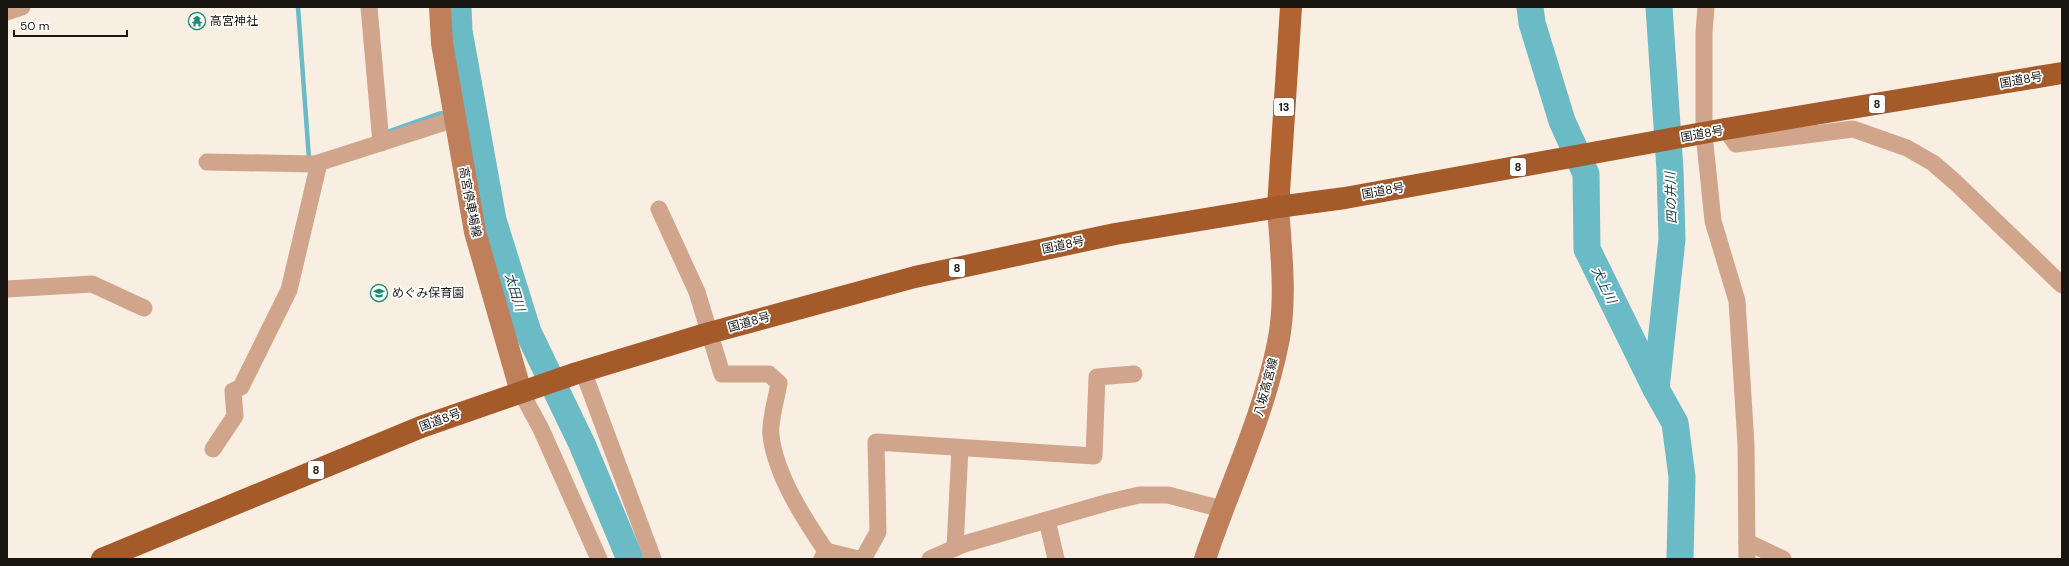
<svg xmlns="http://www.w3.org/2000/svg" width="2069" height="566" viewBox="0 0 2069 566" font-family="'DM Sans','Noto Sans JP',sans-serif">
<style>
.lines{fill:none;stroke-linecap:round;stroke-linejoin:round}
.stream{stroke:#6bbbc6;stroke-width:4.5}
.river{stroke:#6bbbc6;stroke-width:27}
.minor{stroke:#d1a58c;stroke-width:17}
.secondary{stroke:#bf7f5a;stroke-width:22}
.primary{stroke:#b16332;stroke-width:22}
.trunk{stroke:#a55a2a;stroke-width:22}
.labels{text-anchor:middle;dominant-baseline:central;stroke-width:3.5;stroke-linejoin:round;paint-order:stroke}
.shield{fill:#fff;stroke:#5e5b58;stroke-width:1}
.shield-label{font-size:11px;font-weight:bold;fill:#191511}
.poi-label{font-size:12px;fill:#191511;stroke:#fff;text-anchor:start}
.street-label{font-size:12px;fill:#191511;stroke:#fff}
.water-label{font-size:13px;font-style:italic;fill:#1d4449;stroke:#fff}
</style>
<rect width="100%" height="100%" fill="#f8eee1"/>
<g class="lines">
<!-- stream -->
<g class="stream">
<path d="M298,7L309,159L311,158"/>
<path d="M461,111L473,109"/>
<path d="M384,133L438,114L449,112"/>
</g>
<!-- river -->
<g class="river">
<path d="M458,7L459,31L493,220L528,332L582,444L630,559"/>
<path d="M1530,7L1532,23L1562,121L1586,174L1587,249L1656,389L1675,423L1682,477L1680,559"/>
<path d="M1656,389L1672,239L1670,170L1659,7"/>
</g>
<!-- minor -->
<g class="minor">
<path d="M369,7L381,143"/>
<path d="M1706,7L1704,32V134L1713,221L1737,301L1746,444L1747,559"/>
<path d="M7,12L22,7"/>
<path d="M1725,129L1736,144L1853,129L1907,148L1933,163L1955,182L2062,285"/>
<path d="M207,162L315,164L455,119"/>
<path d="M659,209L697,292L722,374H769L779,383C777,396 769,423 771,435C775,474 804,519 826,551"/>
<path d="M7,289L92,284L144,308"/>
<path d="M583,371L653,559"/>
<path d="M521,392L541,429L599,559"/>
<path d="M213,449L235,416L233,391L241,387L289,290L319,163"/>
<path d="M1047,520L1056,559"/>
<path d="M1747,542L1783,559"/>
<path d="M955,548L960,448"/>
<path d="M822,559L826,551L858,559"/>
<path d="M863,559L878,532L876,442L1094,456L1097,377L1134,374"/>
<path d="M930,559L964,544L1109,502L1139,495H1168L1222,509"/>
</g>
<!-- secondary -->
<g class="secondary">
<path d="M440,7L442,43L475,232L521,392"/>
<path d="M1205,559C1229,487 1263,418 1278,343C1287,301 1281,250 1278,207"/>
</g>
<!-- primary -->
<path class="primary" d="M1278,207L1291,7"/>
<!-- trunk -->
<path class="trunk" d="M102,559L421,427L577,373L709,333L915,277L1115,234L1278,207L1345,198L1725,129L2062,73"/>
</g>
<!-- icons -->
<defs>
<g id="temple-ring" transform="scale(0.9)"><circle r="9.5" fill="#fff" stroke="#178e71" stroke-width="1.5"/><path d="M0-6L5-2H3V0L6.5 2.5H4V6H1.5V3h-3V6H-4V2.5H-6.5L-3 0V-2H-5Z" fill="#178e71"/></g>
<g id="school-ring" transform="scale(0.9)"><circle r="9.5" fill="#fff" stroke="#178e71" stroke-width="1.5"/><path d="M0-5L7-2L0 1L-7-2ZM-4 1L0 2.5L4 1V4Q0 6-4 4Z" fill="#178e71"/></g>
</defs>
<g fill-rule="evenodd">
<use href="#temple-ring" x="197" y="21"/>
<use href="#school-ring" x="379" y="293"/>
</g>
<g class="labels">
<!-- shield labels -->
<g class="shield">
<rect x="1869" y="95" width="16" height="18" rx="3"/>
<rect x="1274" y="98" width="20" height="18" rx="3"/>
<rect x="1510" y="158" width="16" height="18" rx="3"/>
<rect x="949" y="259" width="16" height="18" rx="3"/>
<rect x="308" y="461" width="16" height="18" rx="3"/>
</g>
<g class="shield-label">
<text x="1877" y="104">8</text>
<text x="1284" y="107">13</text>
<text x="1518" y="167">8</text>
<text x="957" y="268">8</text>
<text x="316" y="470">8</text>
</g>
<!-- poi labels -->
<g class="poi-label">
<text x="210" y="21">高宮神社</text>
<text x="392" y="293">めぐみ保育園</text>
</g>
<!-- street labels -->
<g class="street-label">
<text transform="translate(2021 80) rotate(-10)">国道8号</text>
<text transform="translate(1702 134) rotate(-10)">国道8号</text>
<text transform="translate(1383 191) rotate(-10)">国道8号</text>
<text transform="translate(470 202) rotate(79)">高宮停車場線</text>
<text transform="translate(1063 245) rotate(-12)">国道8号</text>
<text transform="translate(749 322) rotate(-16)">国道8号</text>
<text transform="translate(1266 387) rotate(-75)">八坂高宮線</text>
<text transform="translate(440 420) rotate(-20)">国道8号</text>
</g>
<!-- water labels -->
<g class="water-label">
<text transform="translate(1671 198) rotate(-92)">四の井川</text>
<text transform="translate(1604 285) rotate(64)">犬上川</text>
<text transform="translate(515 292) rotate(73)">太田川</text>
</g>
</g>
<!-- border -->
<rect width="2069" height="566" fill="none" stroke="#191511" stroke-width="16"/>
<!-- scale -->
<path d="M14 30v6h113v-6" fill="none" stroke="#191511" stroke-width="2"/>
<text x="20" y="30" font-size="12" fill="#191511" stroke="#ffffff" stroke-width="3" paint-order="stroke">50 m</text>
</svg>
